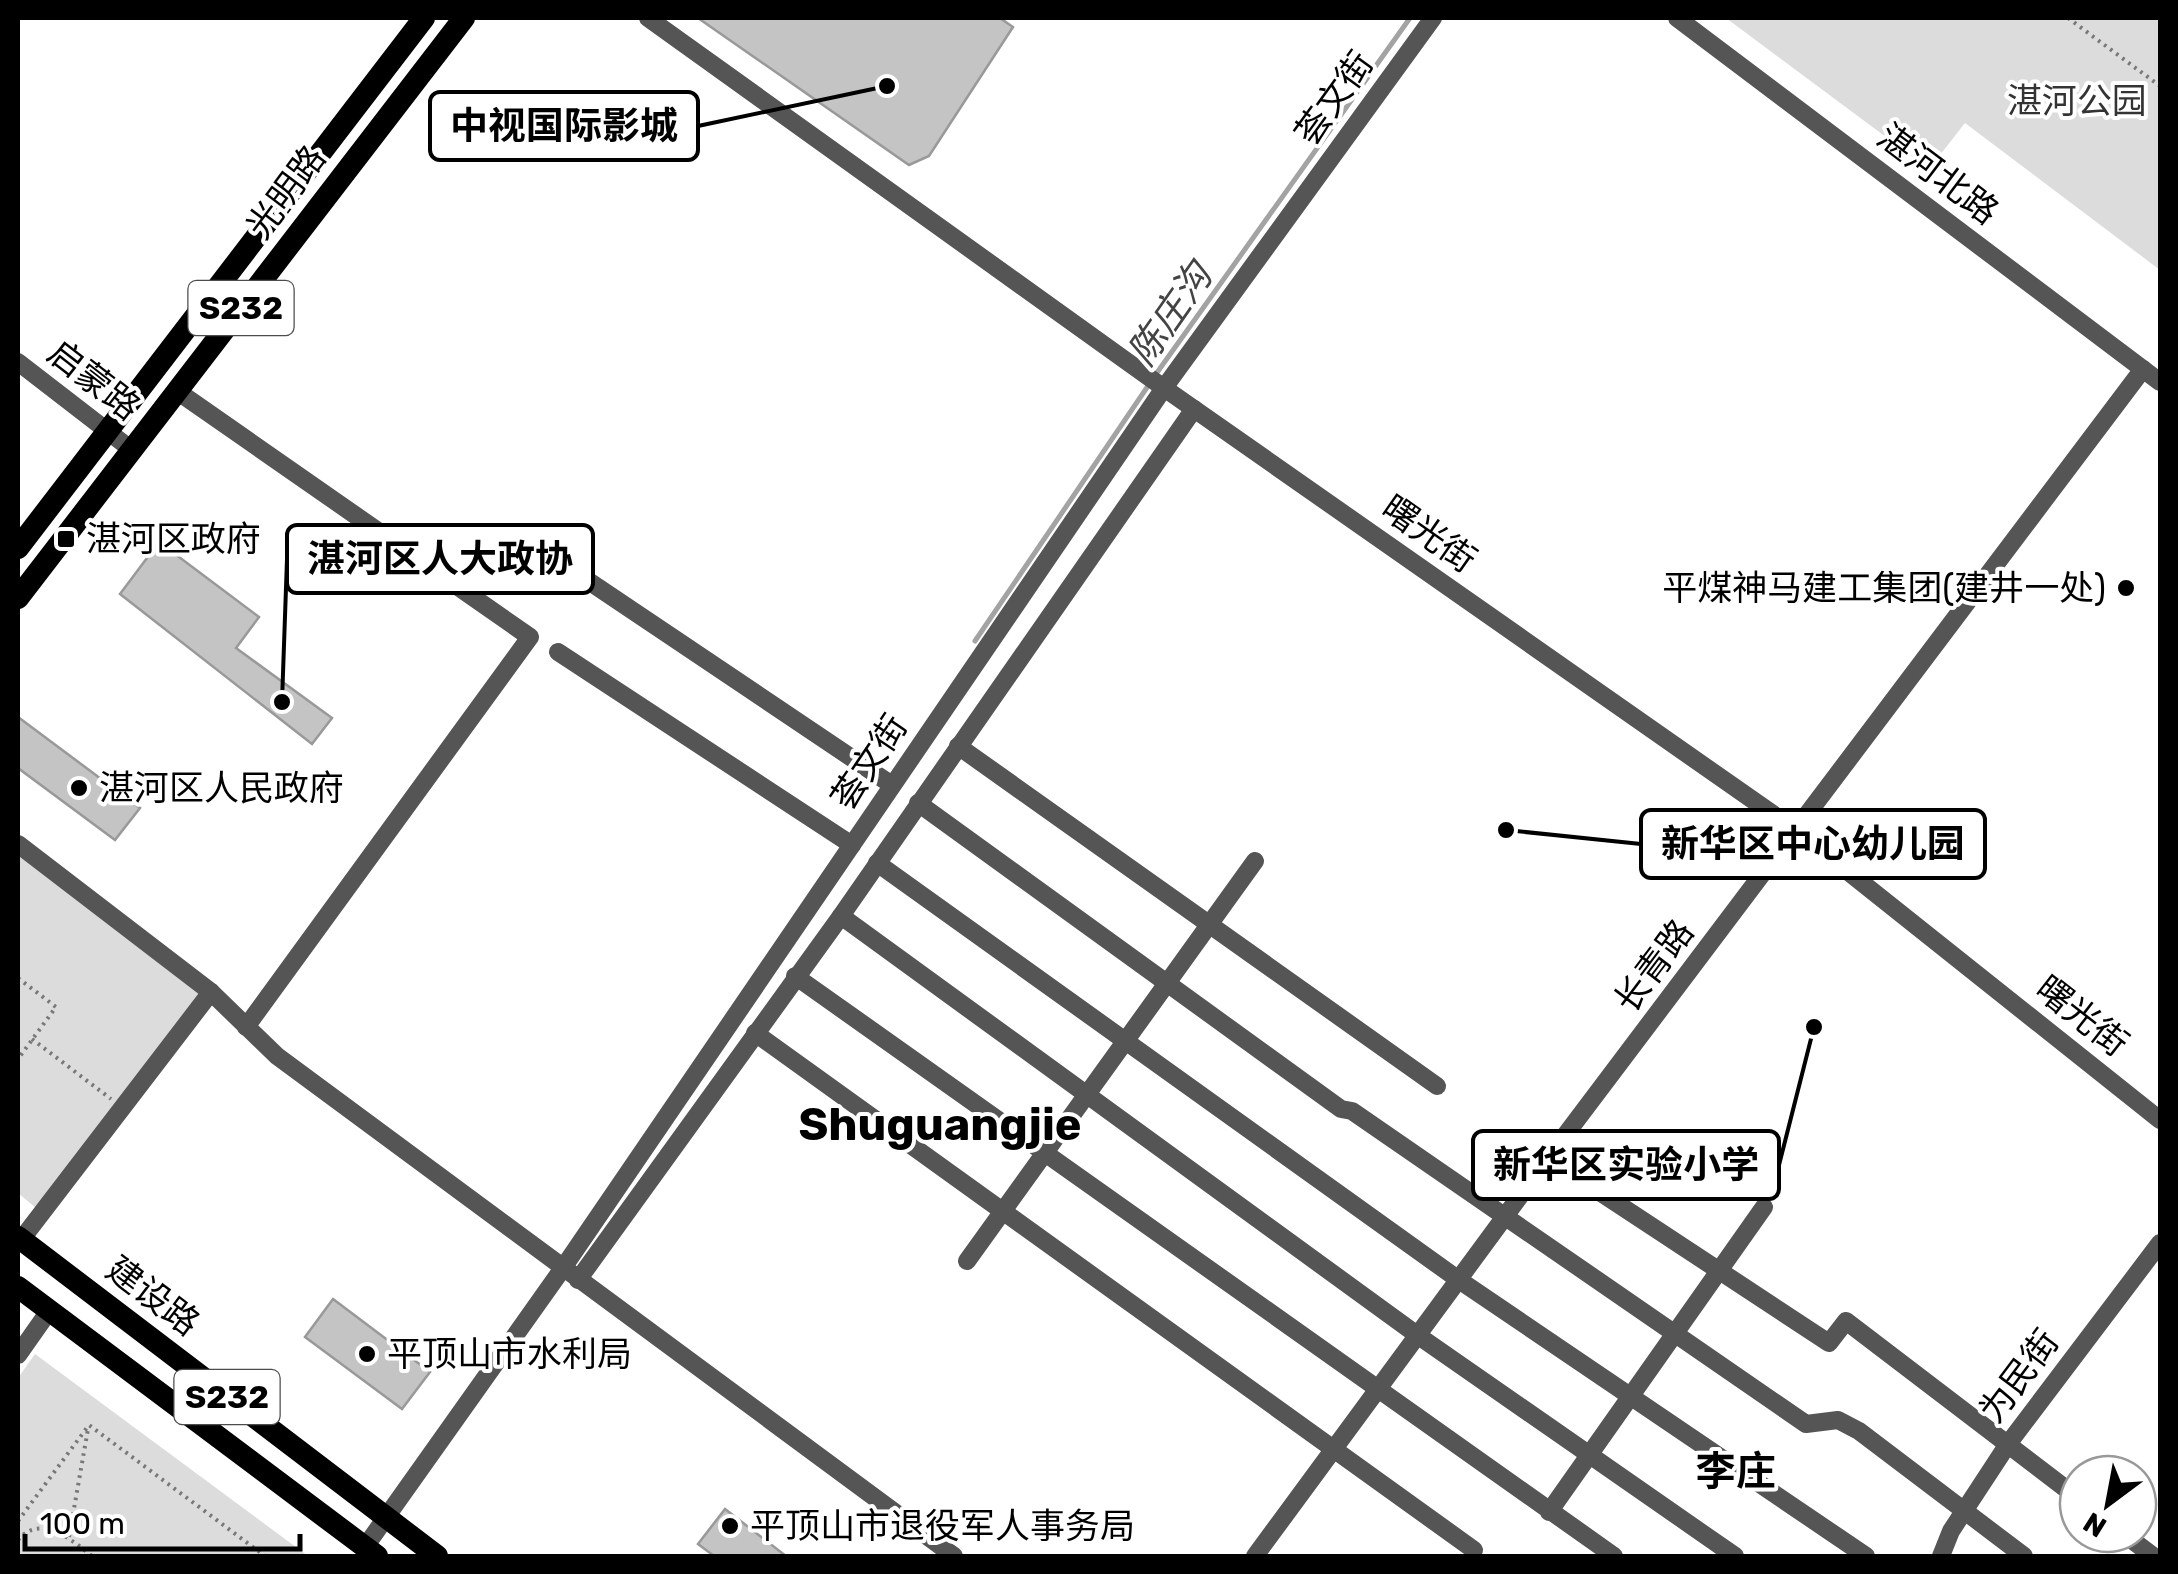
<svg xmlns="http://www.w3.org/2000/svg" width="2178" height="1574" viewBox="0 0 2178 1574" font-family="Rubik,'Noto Sans SC',sans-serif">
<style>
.green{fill:#dcdcdc}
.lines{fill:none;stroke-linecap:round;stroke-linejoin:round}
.stream{stroke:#a3a3a3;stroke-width:5}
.building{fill:#c4c4c4;stroke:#999;stroke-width:2.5}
.path{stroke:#777;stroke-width:4;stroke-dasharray:2.5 5;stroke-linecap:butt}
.minor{stroke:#555;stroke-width:18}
.major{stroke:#000;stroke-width:22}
.poi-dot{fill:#000;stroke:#fff;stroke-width:4}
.labels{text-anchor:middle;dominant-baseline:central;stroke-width:8;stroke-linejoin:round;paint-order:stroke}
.shield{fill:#fff;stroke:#4c4c4c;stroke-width:2.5}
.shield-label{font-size:32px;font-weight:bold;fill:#000}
.street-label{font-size:35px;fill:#000;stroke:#fff}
.park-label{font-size:35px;fill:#333;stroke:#fff}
.poi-label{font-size:35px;fill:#000;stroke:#fff;text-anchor:start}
.water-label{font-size:38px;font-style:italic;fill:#444;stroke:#fff}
.quarter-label{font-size:40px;font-weight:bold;fill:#000;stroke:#fff}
.district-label{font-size:45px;font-weight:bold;fill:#000;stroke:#fff}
.leader{fill:none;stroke:#000;stroke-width:4}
.callout-dot{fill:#000;stroke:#fff;stroke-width:4}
.callout{fill:#fff;stroke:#000;stroke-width:4}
.callout-label{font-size:38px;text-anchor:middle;font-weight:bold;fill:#000}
</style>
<rect width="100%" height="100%" fill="#fff"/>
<!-- green -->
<g class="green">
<path d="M1726,18H2160V270L1965,123L1929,169Z"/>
<path d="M18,850L202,992L36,1208L18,1193Z"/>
<path d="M35,1354L308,1556H18V1378Z"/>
</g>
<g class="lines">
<!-- stream -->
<g class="stream">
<path d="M1156,374L1410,18"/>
<path d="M975,641L1150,383"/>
</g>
</g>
<!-- building -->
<g class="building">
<path d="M698,18H1000L1013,27L929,156L909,165Z"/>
<path d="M159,542L259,617L236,648L332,718L312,744L120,594Z"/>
<path d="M18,717L140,808L115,840L18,768Z"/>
<path d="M333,1299L430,1372L402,1409L305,1337Z"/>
<path d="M725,1509L786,1556H714L698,1544Z"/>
</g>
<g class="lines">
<!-- path -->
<g class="path">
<path d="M2068,18L2160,86"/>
<path d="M18,978L56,1007L18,1059"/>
<path d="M32,1039L111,1099"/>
<path d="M18,1521L89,1425L265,1556"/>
<path d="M69,1537L88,1429"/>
<path d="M18,1540C40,1513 72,1540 92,1556"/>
</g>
<!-- minor -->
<g class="minor">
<path d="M648,18L1164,388L1797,831L2160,1120"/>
<path d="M1677,18L2160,382"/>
<path d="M18,362L132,450"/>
<path d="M177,391L530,637L246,1027"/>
<path d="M587,580L892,785"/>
<path d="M558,652L852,845"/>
<path d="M958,746L1437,1086"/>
<path d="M918,803L1341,1109L1352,1111L1806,1424L1838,1420L1859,1431L2024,1556"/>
<path d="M18,844L211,992L277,1056L954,1556"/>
<path d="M877,863L1459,1280L1866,1556"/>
<path d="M841,916L1420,1337L1735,1556"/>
<path d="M795,976L1614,1556"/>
<path d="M755,1033L1474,1550"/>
<path d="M1548,1158L1829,1343L1846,1321L2078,1498"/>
<path d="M21,1240L211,992"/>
<path d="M967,1261L1255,861"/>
<path d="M578,1280L841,916L1194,409"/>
<path d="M18,1355L49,1311"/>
<path d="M1549,1512L1764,1207"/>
<path d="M2124,1534L2153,1556"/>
<path d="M365,1547L563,1268L1164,388L1433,18"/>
<path d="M1255,1556L1548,1158L2143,369"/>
<path d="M1941,1556L1951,1531L2008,1444L2160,1243"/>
</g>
<!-- major -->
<g class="major">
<path d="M18,548L424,18"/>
<path d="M18,598L464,18"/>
<path d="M18,1237L437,1556"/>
<path d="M18,1287L377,1556"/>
</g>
</g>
<!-- markers -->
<g class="poi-dot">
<rect x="56" y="529" width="20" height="20" rx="5"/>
<circle cx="2126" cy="588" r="10"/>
<circle cx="79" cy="788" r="10"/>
<circle cx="367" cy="1354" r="10"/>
<circle cx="730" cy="1526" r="10"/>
</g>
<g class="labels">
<!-- shield labels -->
<g class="shield">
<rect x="188.5" y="281" width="105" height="54" rx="8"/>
<rect x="174.5" y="1370" width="105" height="54" rx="8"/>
</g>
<g class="shield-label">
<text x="241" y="308">S232</text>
<text x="227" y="1397">S232</text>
</g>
<!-- street labels -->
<g class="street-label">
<text transform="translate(1334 98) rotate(-54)">荟文街</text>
<text transform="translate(1938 174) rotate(37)">湛河北路</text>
<text transform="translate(286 192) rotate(-53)">光明路</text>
<text transform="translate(94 380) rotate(38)">启蒙路</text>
<text transform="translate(1429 534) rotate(35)">曙光街</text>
<text transform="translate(869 762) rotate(-56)">荟文街</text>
<text transform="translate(1654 966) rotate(-53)">长青路</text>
<text transform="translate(2082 1016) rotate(38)">曙光街</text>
<text transform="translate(153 1296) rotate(37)">建设路</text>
<text transform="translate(2019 1376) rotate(-53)">为民街</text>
</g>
<!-- park labels -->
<g class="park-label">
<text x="2077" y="101">湛河公园</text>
</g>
<!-- poi labels -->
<g class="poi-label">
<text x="86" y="539">湛河区政府</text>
<text x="2106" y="588" text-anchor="end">平煤神马建工集团(建井一处)</text>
<text x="99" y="788">湛河区人民政府</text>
<text x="387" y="1354">平顶山市水利局</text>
<text x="750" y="1526">平顶山市退役军人事务局</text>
</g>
<!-- water labels -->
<g class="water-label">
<text transform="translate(1170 314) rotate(-55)">陈庄沟</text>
</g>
<!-- quarter labels -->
<g class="quarter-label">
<text x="1736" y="1471">李庄</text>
</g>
<!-- district labels -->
<g class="district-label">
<text x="940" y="1124">Shuguangjie</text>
</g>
</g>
<!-- callouts -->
<path class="leader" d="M887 86L698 126M282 702L287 559M1506 830L1641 844M1814 1027L1779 1165"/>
<g class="callout-dot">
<circle cx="887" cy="86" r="10"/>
<circle cx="282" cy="702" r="10"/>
<circle cx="1506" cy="830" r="10"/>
<circle cx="1814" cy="1027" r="10"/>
</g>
<g class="callout">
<rect x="430" y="92" width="268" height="68" rx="10"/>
<rect x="287" y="525" width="306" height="68" rx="10"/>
<rect x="1641" y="810" width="344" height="68" rx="10"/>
<rect x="1473" y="1131" width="306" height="68" rx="10"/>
</g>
<g class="callout-label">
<text x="564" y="139">中视国际影城</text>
<text x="440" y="572">湛河区人大政协</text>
<text x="1813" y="857">新华区中心幼儿园</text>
<text x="1626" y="1178">新华区实验小学</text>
</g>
<!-- border -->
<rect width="2178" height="1574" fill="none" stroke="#000000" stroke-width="40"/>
<!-- north arrow -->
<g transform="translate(2108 1504) rotate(212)"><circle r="48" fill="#ffffff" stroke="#999999" stroke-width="2.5"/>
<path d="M0-8L18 38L0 25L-18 38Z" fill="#000000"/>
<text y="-15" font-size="28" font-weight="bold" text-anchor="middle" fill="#000000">N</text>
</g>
<!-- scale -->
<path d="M25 1534v15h275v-15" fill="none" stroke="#000000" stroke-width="5"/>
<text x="40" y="1534" font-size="30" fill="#000000" stroke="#ffffff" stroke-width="8" paint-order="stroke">100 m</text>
</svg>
